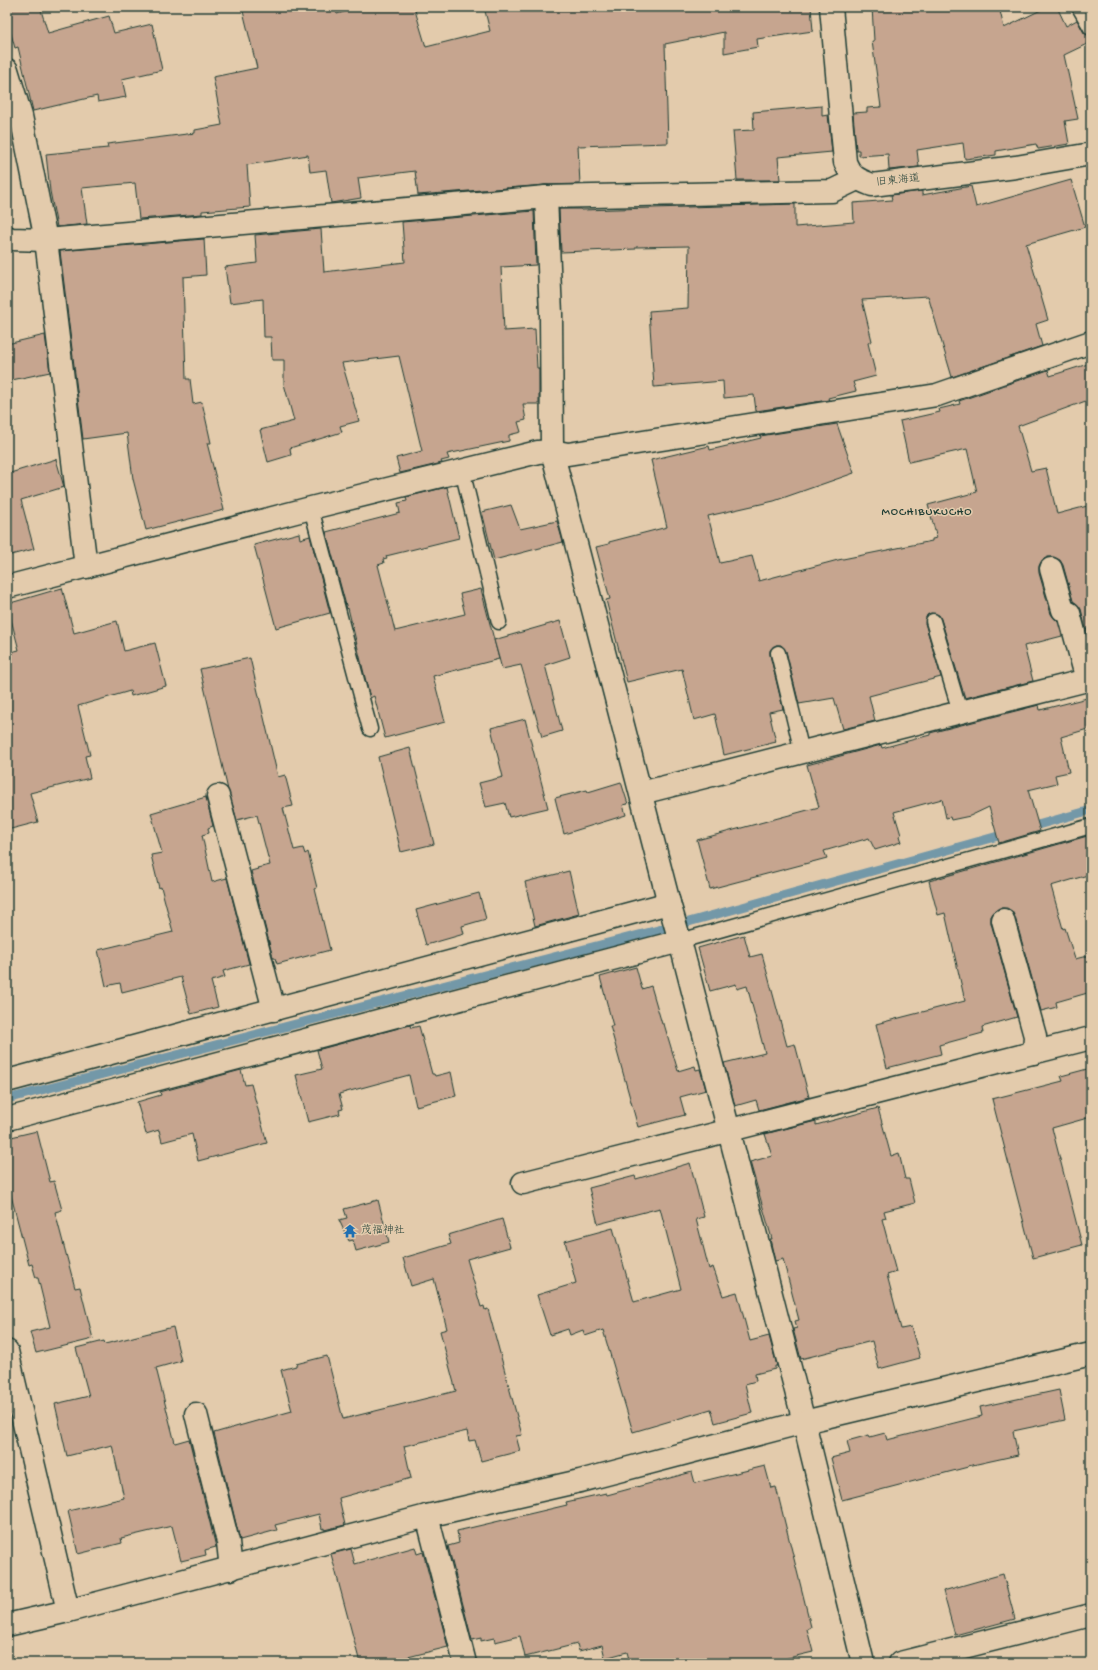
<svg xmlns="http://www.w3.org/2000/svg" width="1098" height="1670" viewBox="0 0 1098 1670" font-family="'Gochi Hand','Klee One',sans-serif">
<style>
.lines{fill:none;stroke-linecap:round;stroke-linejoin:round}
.stream{stroke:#7398a8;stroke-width:9}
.building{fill:#c6a58f;stroke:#1f3d34}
.service-casing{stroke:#1f3d34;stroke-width:17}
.minor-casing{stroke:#1f3d34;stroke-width:25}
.service{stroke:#e3cbac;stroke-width:14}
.minor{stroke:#e3cbac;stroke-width:22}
.labels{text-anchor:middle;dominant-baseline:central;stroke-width:3;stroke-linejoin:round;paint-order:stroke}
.street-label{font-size:11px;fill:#1f3d34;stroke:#e3cbac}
.poi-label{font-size:11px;fill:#1f3d34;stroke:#e3cbac;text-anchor:start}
.neighbourhood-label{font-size:12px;letter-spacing:1px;fill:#1f3d34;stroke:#e3cbac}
</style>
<rect width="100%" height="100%" fill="#e3cbac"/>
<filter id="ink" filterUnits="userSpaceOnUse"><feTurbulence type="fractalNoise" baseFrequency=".025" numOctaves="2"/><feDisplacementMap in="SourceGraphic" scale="8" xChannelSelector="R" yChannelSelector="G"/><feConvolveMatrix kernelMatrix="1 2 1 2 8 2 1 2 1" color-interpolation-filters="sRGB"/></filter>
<g filter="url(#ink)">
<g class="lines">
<!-- stream -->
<g class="stream">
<path d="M1027,828L1091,810"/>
<path d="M7,1099L685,923L1009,833"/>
</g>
</g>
<!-- building -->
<g class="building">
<path d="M7,7H40L48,33L109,16L114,33L152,24L162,70L122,79L126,97L98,102L97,96L33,111L18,47L15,48L7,20Z"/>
<path d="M242,7H335L337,14L360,7H414L426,47L490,31L484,7H811L813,31L757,39L758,47L724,53V32L665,44L668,143L578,146L580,184L545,185L418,195L415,171L358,178L361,198L331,203L326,170L310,172L308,155L247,165L250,207L202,211V214L139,219L135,183L82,188L87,224L57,227L50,191L46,154L108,148L107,144L195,133V130L222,125L213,77L257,68Z"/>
<path d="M872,7H999L1004,28L1047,7H1057L1066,26L1077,20L1084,33L1091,36V42L1064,55L1078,119L1065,121L1069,144L1038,149L1036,144L996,151V155L965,159L963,143L917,150L919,167L889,170L888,154L859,156V150H856L853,113L867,112V108L881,107L872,41H874Z"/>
<path d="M822,106V116L828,115L832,152L778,157L780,180H737L733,131L754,130L753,112Z"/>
<path d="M1071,180L1085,227L1026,244L1048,320L1036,324L1042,346L952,377L928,296L862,300L872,341L868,343L876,376L853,382L856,391L828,398L829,400L756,411L754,395L724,398L723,381L654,387L649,311L688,308L689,246L636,247V249L561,252L559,209H581V210L795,204V227L854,222L853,203L892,200L891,195L922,191V195L971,186L976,207Z"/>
<path d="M534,211L536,265L501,267L504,331L535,329L537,368H539V404H523L526,420L518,422L521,432L509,435V441L447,454L449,459L441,461L442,463L400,473L396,458L422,451L399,356L342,363L359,421L340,426L342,432L290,448L291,455L268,462L260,430L294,421L284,384V360H272L271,337H264L263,299L230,303L225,267L257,263L255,235L321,229L324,272L405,262L402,222Z"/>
<path d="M204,239L206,275L183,277L186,379H190L193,404L202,402L211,443H207L224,510L146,530L133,479L127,433L83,439L60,251Z"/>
<path d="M45,335L50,372L7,381V344Z"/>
<path d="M1091,363V399L1018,426L1031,471L1046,468L1057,514L1091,505V629L1086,630L1081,609L1078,605L1073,601L1063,565L1060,560L1054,557H1048L1042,560L1039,566V573L1051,614L1054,618L1058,622L1062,636L1024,646L1033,681L965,698L941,619L939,615L931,613L927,615L925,623L941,677L869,696L875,721L843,729L834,698L799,704L786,651L781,645H776L770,650V655L783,709L769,712L776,742L724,755L715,714L694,720L682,669L627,682L606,600L610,599L596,547L609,544V542L667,527L651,460L709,446L710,450L761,438L760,436L837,424L854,473L774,501L708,516L720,563L752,556L759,581L838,560L932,541V539L937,538L928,505L977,492L967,449L909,462L900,421L940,412L939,409L960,404L959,401L1048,370L1050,376Z"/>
<path d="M56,459L64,487L21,500L34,549L7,556V474Z"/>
<path d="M447,487L459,538L386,556L387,558L383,559L384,563L378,565L395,631L465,614L460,594L481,589L499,659L433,676L445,722L385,738L374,696L370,698L348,608L347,609L326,532L400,513L398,503L407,501L406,497Z"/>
<path d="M511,505L520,529L557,521L563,542L494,560L482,512Z"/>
<path d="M299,533L300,539L310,536L330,613L276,628L254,545Z"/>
<path d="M62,588L74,633L117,621L124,651L155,643L166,686L131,696L130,691L78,706L90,755L85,756L90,778L30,793L38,822L7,830V653L19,650L7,604Z"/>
<path d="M560,621L570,657L545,665L562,731L542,737L521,665L502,669L494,640Z"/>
<path d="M250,658L278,777L285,775L293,806L283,808L294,850L303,848L305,854L308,852L317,888L315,889L330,950L277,964L275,958H273L251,871L258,869L257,868L270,865L257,815L237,820L228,790L200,669Z"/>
<path d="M1091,697V728L1061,737L1069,772L1055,775L1057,783L1028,790L1040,831L999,843L989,807L970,816L951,820L950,817L946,818L942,799L894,812L901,835L899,836L901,842L875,850L869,838L824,851L827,858L710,889L697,840L819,807L807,765L881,745L882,748L930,735V733L1039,705L1040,710Z"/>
<path d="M525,719L548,808L509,817L505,803L486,807L479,783L503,777L491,728Z"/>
<path d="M410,748L434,844L401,852L378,757Z"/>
<path d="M621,782L628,804L623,805L626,815L564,834L555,798L587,790L588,792Z"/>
<path d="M206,797L213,826L208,828L209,833L202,835L212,882L227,878L249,964L223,971L225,977L211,981L218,1007L191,1014L181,977L122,992L120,983L106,986L98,950L173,932L161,887L159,888L151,855L162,853L151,813Z"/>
<path d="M1091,835V874L1051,886L1063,929L1065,928L1075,959L1091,955V992L1056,1002L1057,1007L1041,1011L1015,917L1012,911L1007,908H999L994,912L991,916V923L1017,1017L982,1027L983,1033L939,1045L941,1054L887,1068L876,1024L965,1001L945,913L938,915L929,881Z"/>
<path d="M569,871L579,914L535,926L525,882Z"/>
<path d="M479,893L486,919L462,926L464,934L426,945L416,910Z"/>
<path d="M744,935L750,957L762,954L787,1046L795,1044L809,1097L759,1110L756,1100L735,1106L724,1063L765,1053L747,986L737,989L736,984L710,991L698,948Z"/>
<path d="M636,967L642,989L651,986L662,1024H664L678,1071L695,1066L696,1070L700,1069L706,1090L680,1097L685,1115L638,1127L610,1026H613L600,977Z"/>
<path d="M410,1025L411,1028L419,1026L432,1074H434L435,1076L451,1072L456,1096L416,1106L409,1075L339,1094L343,1109L339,1110L340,1114L308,1122L296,1075L322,1069L317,1050Z"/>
<path d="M1091,1068V1117L1052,1128L1082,1245L1033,1258L992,1099L1063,1081L1061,1076Z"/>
<path d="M241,1070L245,1085L251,1084L267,1143L198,1161L192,1134L162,1142L159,1130L146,1134L137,1102L161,1095L160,1092Z"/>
<path d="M878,1108L891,1156L899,1153L905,1179H909L915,1203L884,1211L886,1218L882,1219L896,1272L887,1275L901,1329L911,1327L920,1358L879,1369L872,1341L801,1359L793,1329L797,1328L795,1321L799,1320L783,1259L775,1261L770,1239H772L750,1162L772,1156L765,1134L816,1121V1125Z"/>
<path d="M37,1131L50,1182L54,1181L62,1210L55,1212L75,1288L80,1287L93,1339L36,1353L30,1332L50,1327L38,1278H36L32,1264L29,1265L7,1180V1138Z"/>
<path d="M690,1163L704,1217L696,1219L709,1269L713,1267L723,1296L737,1292L750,1341L769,1336L777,1366H775V1369L755,1374L756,1381L745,1384L752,1413L715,1423L711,1409L633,1432L603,1330L585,1336L583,1330L570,1335L568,1329L550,1335L537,1295L576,1283L565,1241L613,1228L634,1302L681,1289L660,1208L598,1224L589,1188L635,1176L636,1179Z"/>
<path d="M378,1200L389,1242L356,1251L353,1240L349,1241L339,1220L347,1218L344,1209Z"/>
<path d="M502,1219L510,1247L467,1259L481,1307L484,1306L485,1310L488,1309L522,1435L516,1436L520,1451L481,1461L475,1440L469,1441L467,1431L404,1446L411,1478L339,1498L345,1525L324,1530V1528L322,1529L319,1514L275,1525L277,1530L240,1540L214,1433L292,1411L281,1370L296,1366V1364L327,1356L343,1419L456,1391L440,1331L447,1329L434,1279L411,1286L403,1258L451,1244L448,1235Z"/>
<path d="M173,1327L181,1361L156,1368L175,1443L189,1439L216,1547L205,1550L206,1555L181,1561L172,1526L121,1538L122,1543L78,1554L68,1511L124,1498L112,1445L67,1456L55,1404L89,1396L76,1348L104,1341L105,1344Z"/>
<path d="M1059,1390L1065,1420L1013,1431L1018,1455L968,1466V1467L842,1500L831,1458L850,1453L847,1441L869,1435L870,1437L885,1433L887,1440L982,1416L980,1407Z"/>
<path d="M765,1466L771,1488L776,1487L811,1627L807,1629L813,1652L767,1663H630L627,1652L605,1658L602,1645L579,1651L577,1644L525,1657L520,1636L495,1642L494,1638L481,1641V1638L472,1640L448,1546L459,1543L457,1531L567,1505L566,1502L606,1493L607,1495L692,1472L695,1483Z"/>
<path d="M415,1547L417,1554L423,1552L448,1647L400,1659L401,1663H360L331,1554L351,1549L355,1564Z"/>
<path d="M1003,1574L1015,1619L955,1635L943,1591Z"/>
</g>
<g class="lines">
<!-- service casing -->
<g class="service-casing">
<g id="service">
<path d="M1079,7L1091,28"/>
<path d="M462,470L499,622"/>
<path d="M311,508L370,729"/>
<path d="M933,621L960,712"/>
<path d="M778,653L802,752"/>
<path d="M680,941L1091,826"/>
</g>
</g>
<!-- minor casing -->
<g class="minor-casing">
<g id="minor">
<path d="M831,7L845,162C851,177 857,179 872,185L1016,167L1091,154"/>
<path d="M7,70L21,116L46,240L86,567"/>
<path d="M546,197L551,314L552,451L669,903L680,941L804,1422L863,1663"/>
<path d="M7,237L11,239L46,240L546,197L832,191L857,179"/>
<path d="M1051,569L1063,610L1069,613L1087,680"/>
<path d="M7,587L311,508L538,452L552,451L568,454L937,395L1091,342"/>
<path d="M641,793L1091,679"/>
<path d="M218,796L274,1010"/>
<path d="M1003,920L1035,1036L1034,1053"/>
<path d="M7,1081L669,903"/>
<path d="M7,1119L680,941"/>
<path d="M523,1183L1091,1038"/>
<path d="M7,1351L68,1611"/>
<path d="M196,1414L228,1542L231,1569"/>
<path d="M427,1516L465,1663"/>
<path d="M7,1625L68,1611L427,1516L580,1481L804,1422L1091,1354"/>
<path d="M900,1663L1091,1615"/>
</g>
</g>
<!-- service -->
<use href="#service" class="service"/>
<!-- minor -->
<use href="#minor" class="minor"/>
</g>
</g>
<!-- icons -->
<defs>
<g id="temple-bare" transform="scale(1.08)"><path d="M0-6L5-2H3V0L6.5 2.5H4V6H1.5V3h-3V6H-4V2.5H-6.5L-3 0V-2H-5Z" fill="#1f6fb2" stroke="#e3cbac" stroke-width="2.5" paint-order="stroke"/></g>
</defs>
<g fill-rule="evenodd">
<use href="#temple-bare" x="350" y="1231"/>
</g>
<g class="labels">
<!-- street labels -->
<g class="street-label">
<text transform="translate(898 181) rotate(-6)">旧東海道</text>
</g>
<!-- poi labels -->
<g class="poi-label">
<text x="361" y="1231">茂福神社</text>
</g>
<!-- neighbourhood labels -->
<g class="neighbourhood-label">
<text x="927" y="513">MOCHIBUKUCHO</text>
</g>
</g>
<!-- margin -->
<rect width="1098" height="1670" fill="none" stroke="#e3cbac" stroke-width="24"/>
<rect x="12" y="12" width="1074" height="1646" fill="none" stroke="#1f3d34" stroke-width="1.5" filter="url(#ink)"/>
</svg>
